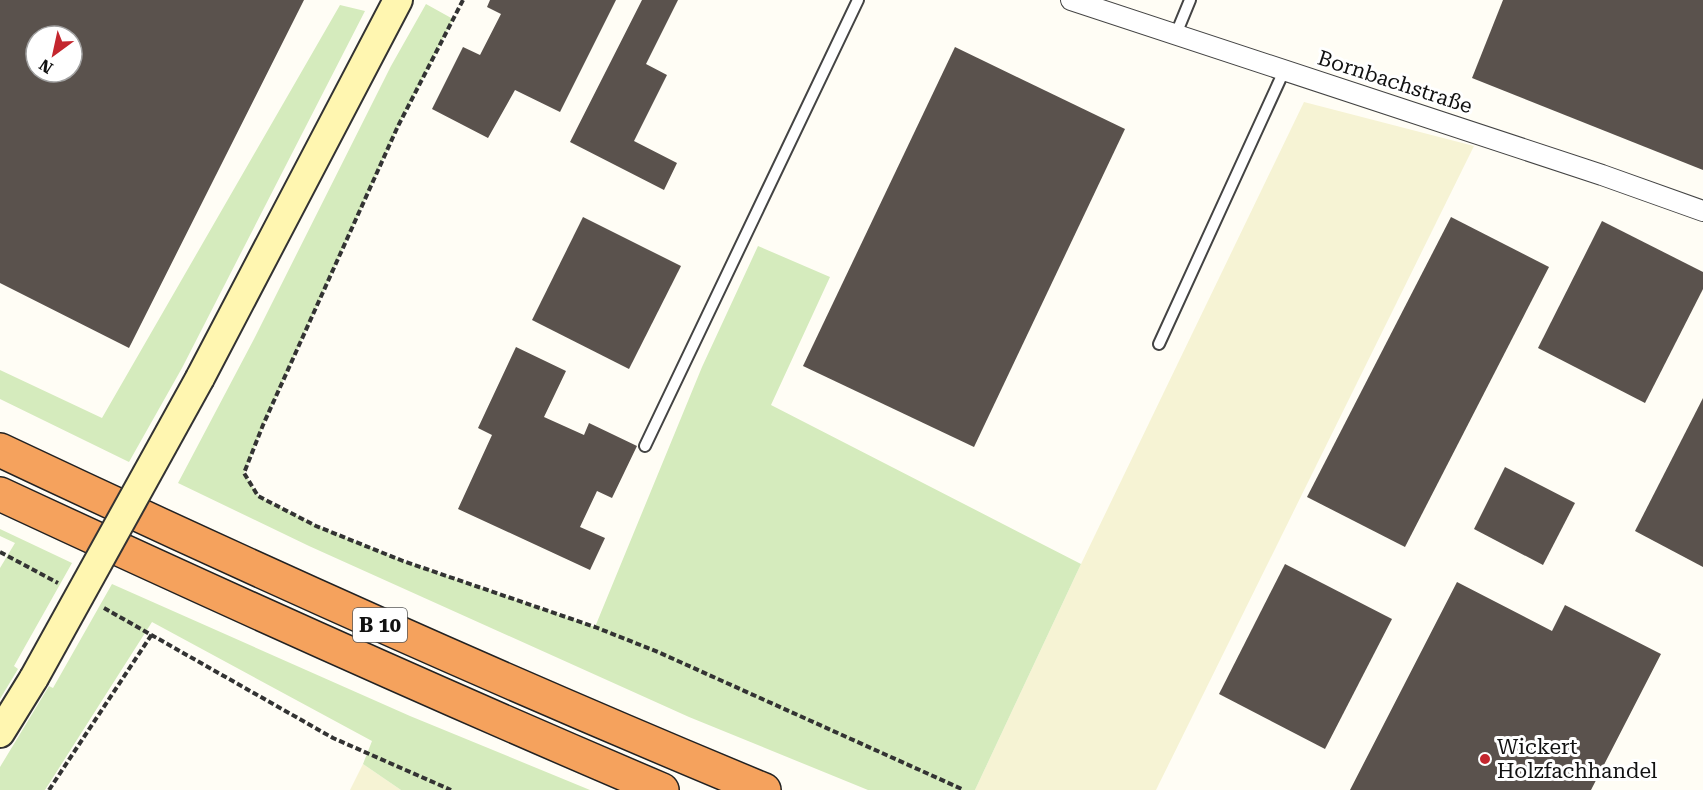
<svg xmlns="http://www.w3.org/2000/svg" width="1703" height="790" viewBox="0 0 1703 790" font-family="'Roboto Serif',serif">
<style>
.farmland{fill:#f6f3d4}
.green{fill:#d5ebbd}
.building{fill:#5a524d;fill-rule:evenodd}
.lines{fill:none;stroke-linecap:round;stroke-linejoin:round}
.lane-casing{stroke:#444;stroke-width:14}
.street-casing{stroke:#444;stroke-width:22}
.secondary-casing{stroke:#333;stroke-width:32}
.highway-casing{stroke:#222;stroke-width:36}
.path{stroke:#333;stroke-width:4;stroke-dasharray:6 3;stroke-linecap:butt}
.lane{stroke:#fff;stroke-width:10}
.street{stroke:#fff;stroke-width:20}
.secondary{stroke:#fff6b0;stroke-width:28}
.highway{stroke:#f5a25d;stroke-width:33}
.secondary-bridge-casing{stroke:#333;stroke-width:32;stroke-linecap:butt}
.secondary-bridge{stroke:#fff6b0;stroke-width:28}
.poi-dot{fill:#c4262e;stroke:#fff;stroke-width:2}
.labels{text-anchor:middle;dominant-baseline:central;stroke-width:6;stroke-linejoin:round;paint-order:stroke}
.shield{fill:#fff;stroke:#585858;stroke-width:1.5}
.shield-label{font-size:20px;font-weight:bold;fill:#111}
.street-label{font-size:21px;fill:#111;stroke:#fff}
.poi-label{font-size:21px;fill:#111;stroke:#fff;text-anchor:start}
</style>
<rect width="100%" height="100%" fill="#fffdf5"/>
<!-- farmland -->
<g class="farmland">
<path d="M1304,102L1474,146L1156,790H975L1081,564Z"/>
<path d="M363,764L401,790H350Z"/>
</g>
<!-- green -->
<g class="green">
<path d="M426,4L453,19L398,126L263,425L244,473L258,496L317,526L403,561L595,627L702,367L758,246L830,277L771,405L1081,564L975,790H868L689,717L309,546L178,483L254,339L391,66Z"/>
<path d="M340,5L365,11L182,368L129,462L0,399V370L102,418Z"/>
<path d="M0,529L72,563L14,666L18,669L0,699V568L15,543L0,536Z"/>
<path d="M112,584L410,716L590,790H401L363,764L372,741L152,622L45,790H0V767L49,686L53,688Z"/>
</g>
<!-- building -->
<g class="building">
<path d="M0,0H304L129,348L0,283ZM36,36H72V72H36Z"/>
<path d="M490,0H616L560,112L515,90L488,138L432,109L463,47L480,55L501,14L487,7Z"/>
<path d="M642,0H678L646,64L667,75L634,141L677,163L664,190L570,142Z"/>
<path d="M1503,0H1703V170L1472,78Z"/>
<path d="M955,47L1125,129L974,447L803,366Z"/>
<path d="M583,217L681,266L629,369L532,320Z"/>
<path d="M1451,217L1549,267L1405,547L1307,497Z"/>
<path d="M1602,221L1703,272V289L1645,403L1538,348Z"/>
<path d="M516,347L566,371L544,417L584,435L589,423L637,446L612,498L597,491L580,527L605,538L590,570L458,509L492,435L478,428Z"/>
<path d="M1703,398V567L1635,531Z"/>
<path d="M1505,467L1575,503L1543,565L1474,529Z"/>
<path d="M1285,564L1392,619L1325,749L1219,694Z"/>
<path d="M1457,582L1552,631L1565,605L1661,654L1591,790H1350Z"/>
</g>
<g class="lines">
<!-- lane casing -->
<g class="lane-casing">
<g id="lane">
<path d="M1176,34L1190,0"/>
<path d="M1159,344L1284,71"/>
<path d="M645,446L858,0"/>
</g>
</g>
<!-- street casing -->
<g class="street-casing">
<path id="street" d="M1071,0L1602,175L1703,211"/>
</g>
<!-- secondary casing -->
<g class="secondary-casing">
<g id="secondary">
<path d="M200,378L398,0"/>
<path d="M0,733L34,678"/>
</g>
</g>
<!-- highway casing -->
<g class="highway-casing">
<g id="highway">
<path d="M0,450C252,569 506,683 764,790"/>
<path d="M0,494C219,596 439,695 662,790"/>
</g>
</g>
<!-- path -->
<g class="path">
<path d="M463,0L398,126L263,425L244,473L258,496L316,526L403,561L595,627L658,652L964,790"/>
<path d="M0,552L58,583"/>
<path d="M104,608L333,738L451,790"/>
<path d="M49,790L152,634"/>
</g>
<!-- lane -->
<use href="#lane" class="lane"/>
<!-- street -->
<use href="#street" class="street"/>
<!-- secondary -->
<use href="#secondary" class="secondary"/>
<!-- highway -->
<use href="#highway" class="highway"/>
<!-- secondary-bridge casing -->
<g class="secondary-bridge-casing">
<path id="secondary-bridge" d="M34,678L200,378"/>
</g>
<!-- secondary-bridge -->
<use href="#secondary-bridge" class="secondary-bridge"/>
</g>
<!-- markers -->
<circle class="poi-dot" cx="1485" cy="759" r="6"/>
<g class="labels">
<!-- shield labels -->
<rect class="shield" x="353" y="608" width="54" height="34" rx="4.5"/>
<g class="shield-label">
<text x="380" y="625">B 10</text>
</g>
<!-- street labels -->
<g class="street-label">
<text transform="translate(1395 82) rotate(18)">Bornbachstraße</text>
</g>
<!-- poi labels -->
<g class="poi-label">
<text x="1497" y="747">Wickert<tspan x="1497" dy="24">Holzfachhandel</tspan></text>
</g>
</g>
<!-- north arrow -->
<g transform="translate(54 54) rotate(213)"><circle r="28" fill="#ffffff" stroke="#a0a0a0" stroke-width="1.5"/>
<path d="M0-4.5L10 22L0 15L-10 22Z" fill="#c4262e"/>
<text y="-9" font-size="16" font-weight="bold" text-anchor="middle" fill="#111111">N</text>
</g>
</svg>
